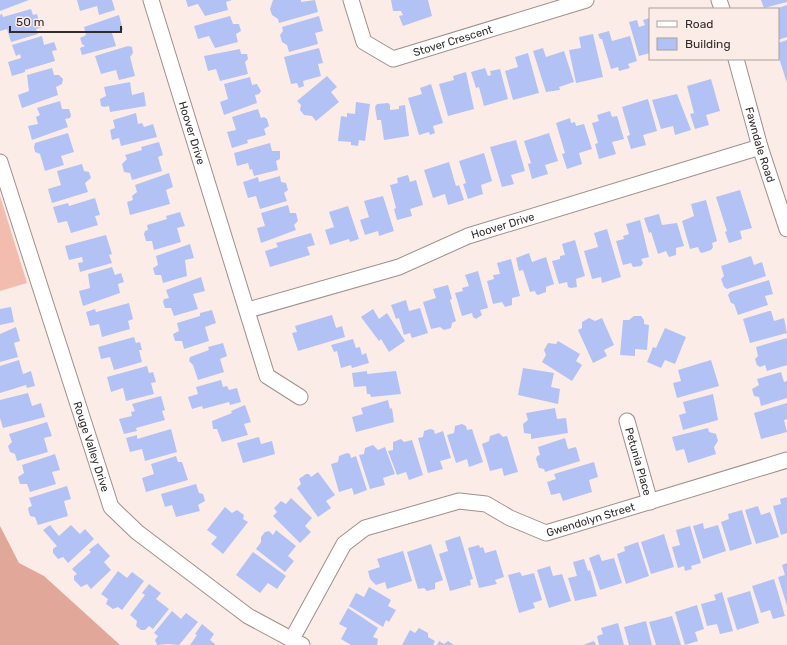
<svg xmlns="http://www.w3.org/2000/svg" width="787" height="645" viewBox="0 0 787 645" font-family="Rubik,sans-serif">
<style>
.green{fill:#f2bcae}
.forest{fill:#e1a798}
.building{fill:#b3c2f4}
.lines{fill:none;stroke-linecap:round;stroke-linejoin:round}
.minor-casing{stroke:#9e908d;stroke-width:17}
.minor{stroke:#fff;stroke-width:15}
.labels{text-anchor:middle;dominant-baseline:central;stroke-width:3;stroke-linejoin:round;paint-order:stroke}
.street-label{font-size:11px;fill:#322c2b;stroke:#fbece8}
</style>
<rect width="100%" height="100%" fill="#fbece8"/>
<!-- green -->
<path class="green" d="M0,196L27,283L0,291Z"/>
<!-- forest -->
<path class="forest" d="M0,526L19,563L44,576L120,645H0Z"/>
<!-- building -->
<g class="building">
<path d="M0,0H29L0,11Z"/>
<path d="M77,0H112L115,10L99,15L97,6L80,11Z"/>
<path d="M186,0H232L226,2L228,10L205,16L198,4L188,7Z"/>
<path d="M273,0H301V2L315,0L318,12L279,23L278,19L272,15L270,9Z"/>
<path d="M391,0H428L432,16L403,26L399,16L403,15L401,11H393Z"/>
<path d="M761,0H787V2L764,8Z"/>
<path d="M787,5V37L778,40V8Z"/>
<path d="M31,9L33,15L37,14L41,28L36,29L38,34L11,42L7,29L0,31V15L2,14L3,17Z"/>
<path d="M119,15L123,30L112,33L116,46L82,55L80,48L85,46L82,44L80,38L86,35L84,27Z"/>
<path d="M230,16L233,24H239L241,31L236,34L238,42L215,48L209,36L198,39L194,26Z"/>
<path d="M319,16L323,31L315,33L318,44L289,52L287,45L282,42L280,35L283,31L282,27Z"/>
<path d="M650,18V53L639,56L629,22L637,20L639,27L645,25L643,20Z"/>
<path d="M609,31L612,41L630,36L637,61L628,64L630,68L619,71L618,67L611,69L602,39H600L598,34Z"/>
<path d="M593,34L603,77L576,83L569,50L581,48L579,37Z"/>
<path d="M42,36L44,45L54,42L57,50L52,51L55,61L25,70V72L12,76L8,62L21,58L20,54L16,56L12,45Z"/>
<path d="M787,40V83L778,55V43Z"/>
<path d="M128,46L132,47L133,53L130,57L135,76L119,80L116,70L101,74L95,56Z"/>
<path d="M319,48L323,63L318,64L321,76L303,81L304,86L299,88L297,83L291,84L284,57Z"/>
<path d="M543,48L546,57L564,51L574,82L559,87L560,90L546,92L533,51Z"/>
<path d="M240,49L241,54H247L248,59L245,62L248,74L220,81L216,69L208,71L204,56Z"/>
<path d="M528,53L539,93L513,100L505,71L518,67L515,57Z"/>
<path d="M52,68L54,75H59L63,79L62,84L56,87L58,95L22,108L18,95L29,91L27,75Z"/>
<path d="M485,68L488,76L491,75L490,71L500,69L508,99L484,106L479,87L476,88L471,72Z"/>
<path d="M466,72L474,109L448,116L439,84L454,80L453,76Z"/>
<path d="M327,76L337,87L331,92L339,102L316,121L312,116L304,115L300,110L301,105L297,101Z"/>
<path d="M250,77L252,85L257,84L261,91L259,94L255,95L257,103L224,115L220,102L228,99L224,84Z"/>
<path d="M711,79L720,111L706,115L709,125L695,129L690,114L694,113L687,86Z"/>
<path d="M130,82L132,95L144,92L146,106L110,112L109,106L104,107L101,106L100,99L106,96L104,87Z"/>
<path d="M431,84L443,123L433,126L435,133L430,135L429,132L419,135L408,98L422,94L420,88Z"/>
<path d="M677,94L691,130L675,135L673,126L661,129L652,100Z"/>
<path d="M648,99L657,131L643,135L646,145L631,149L627,136L630,135L622,107Z"/>
<path d="M60,101L62,109H69L71,115L70,118L65,119L68,127L32,140L28,126L38,124L36,117L40,115L37,108Z"/>
<path d="M356,102L370,104L365,141L359,140L358,146L351,145V142L338,141L341,116L347,117V113L355,114Z"/>
<path d="M388,103L390,105V110L399,109V106L405,105L409,136L384,140L381,120H377L375,107L377,104Z"/>
<path d="M258,109L261,118L264,117L267,119L269,126L264,129L266,135L247,140L248,143L232,148L227,132L236,130L232,117Z"/>
<path d="M610,111L612,117L617,116L624,139L612,142L616,154L599,159L595,144L598,143L592,123L599,121L597,115Z"/>
<path d="M136,113L138,124L142,123L144,127L153,124L157,137L121,146L119,138L112,140L110,130L115,128L113,120Z"/>
<path d="M570,118L571,123L575,122L576,126L584,124L592,149L579,153L582,164L567,169L562,154L565,153L556,123Z"/>
<path d="M68,133L74,152L61,156L64,165L45,171L40,154L35,152L34,147L35,143Z"/>
<path d="M549,133L558,161L545,165L548,174L532,179L528,164L531,163L524,141Z"/>
<path d="M516,140L525,171L511,175L514,184L502,187L490,147Z"/>
<path d="M159,142L163,155L158,157L162,171L132,180L130,173L124,172L122,164L127,159L125,155L142,150L141,147Z"/>
<path d="M270,143L272,151H280V159L276,161L278,170L254,176L252,169L250,170L248,163L237,166L234,153Z"/>
<path d="M484,153L492,181L481,185L483,194L468,199L463,184L466,183L459,161Z"/>
<path d="M449,162L456,186L459,185L464,200L448,205L445,194L433,198L424,170Z"/>
<path d="M82,164L84,171L89,172L91,178L85,183L88,192L52,203L48,189L61,185L57,171Z"/>
<path d="M169,173L173,187L166,190L170,204L130,215L127,202L133,200L132,196L137,192L135,185Z"/>
<path d="M408,175L410,182L416,180L423,205L410,209L412,216L397,220L394,209L396,208L390,185L398,183L397,178Z"/>
<path d="M280,176L281,182L286,183L288,190L284,193L287,201L260,209L256,196L248,198L243,182L258,177L259,182Z"/>
<path d="M740,190L752,228L740,231L742,239L729,243L725,232L727,231L716,197Z"/>
<path d="M383,196L394,231L379,236L378,231L365,235L360,220L369,217L364,201Z"/>
<path d="M95,198L100,215L95,216L98,225L71,233L67,221L58,223L53,207L68,203L69,206Z"/>
<path d="M706,200L717,241L712,243L713,247L711,250L702,253L700,252L698,247L690,249L682,221L694,216L691,204Z"/>
<path d="M288,205L290,213H296L298,221L294,225L296,230L261,243L257,228L265,226L261,213Z"/>
<path d="M348,206L359,239L350,242L349,239L330,245L325,230L334,227L329,212Z"/>
<path d="M180,212L185,226L177,228L181,242L154,250L152,241H146L144,234L145,231L148,230L147,225L167,219L166,216Z"/>
<path d="M659,214L662,225L677,223L684,246L676,248V255L669,257L666,251L658,254L651,232L649,233L644,218Z"/>
<path d="M640,220L649,257L641,259L643,263L641,266L633,267L631,263L623,265L616,241L624,239L623,236L629,234L626,224Z"/>
<path d="M607,229L621,277L602,283L601,277L592,279L584,251L598,247L594,233Z"/>
<path d="M311,233L315,245L307,247L310,255L270,267L265,251L278,247L276,243Z"/>
<path d="M106,235L112,254L109,255L112,263L80,272L78,263L83,262L82,257L69,260L65,246Z"/>
<path d="M575,240L585,276L576,279L577,287L571,288L568,287L567,282L559,284L552,261L560,259V256L565,255L562,244Z"/>
<path d="M190,244L194,258L185,260L187,276L163,283L161,275H155L153,268L158,265L156,256Z"/>
<path d="M529,253L532,262L546,257L554,284L546,287V292L538,295L536,294L535,291L530,292L523,270L519,271L516,258Z"/>
<path d="M751,256L754,265L762,262L766,276L727,289L724,287L721,279L724,276L721,266Z"/>
<path d="M511,259L520,296L512,298V305L505,307L502,302L493,304L487,281L494,279L493,275L500,274L497,263Z"/>
<path d="M112,267L115,275L121,273L124,282L118,284L120,293L83,306L79,291L90,288L88,274Z"/>
<path d="M478,271L488,308L480,310L482,315L476,319L473,317L472,313L462,316L455,293L463,291L462,288L469,286L465,275Z"/>
<path d="M201,277L205,291L193,294L198,309L174,316L171,308H165L163,302L164,299L169,298L166,290Z"/>
<path d="M769,280L773,294L765,296L768,305L738,315L734,304L731,303L728,295L730,292Z"/>
<path d="M448,285L452,299L450,300L456,321L452,323L451,328L444,330L440,327L431,329L423,302L436,298L433,289Z"/>
<path d="M406,300L409,311L420,308L428,333L412,338L410,333L404,335L399,318L396,319L391,305Z"/>
<path d="M129,303L133,319L128,321L130,329L102,337L99,324L90,326L86,312L95,309L96,312Z"/>
<path d="M11,307L14,322L0,325V309Z"/>
<path d="M373,309L379,319L387,313L405,341L389,352L381,339L379,341L361,317Z"/>
<path d="M212,310L216,323L205,327L209,341L184,349L182,341H175L173,334L179,331L177,323L200,316V313Z"/>
<path d="M769,311H771L774,321L784,318L787,333L750,343L743,319Z"/>
<path d="M332,315L336,328L342,326L345,337L298,351L292,333L297,332L295,326Z"/>
<path d="M634,316H641L644,320V324L649,325L647,350L635,349V356L620,355L623,320H629Z"/>
<path d="M589,318L595,321L602,318L614,345L604,350L607,356L593,363L578,330L582,328V322Z"/>
<path d="M16,327L20,341L14,343L18,357L0,362V334Z"/>
<path d="M665,328L686,337L675,364L665,360L661,368L647,362L653,347L656,348Z"/>
<path d="M134,337L136,343L140,342L142,350H139L142,362L114,370L110,357L101,359L98,347Z"/>
<path d="M787,338V365L767,371L765,365L760,367L757,365L755,359L758,356L756,347Z"/>
<path d="M353,339L356,348L360,347L362,355L366,353L369,363L352,368L351,365L341,368L337,351L334,352L331,345Z"/>
<path d="M558,341L580,354L576,361L582,365L572,381L542,362L546,355L544,350L548,343L556,344Z"/>
<path d="M223,343L227,356L220,359L224,372L198,380L193,365L189,361L190,357L209,350L208,347Z"/>
<path d="M19,360L23,374L31,371L35,386L27,388L26,385L0,393V366Z"/>
<path d="M711,360L719,386L677,398L673,383L681,381L678,370Z"/>
<path d="M147,366L149,373L153,372L156,382L151,383L154,394L126,401L123,388L111,392L107,377Z"/>
<path d="M523,368L554,373L551,387L560,389L558,404L518,395Z"/>
<path d="M367,371V374L396,371L401,394L371,397L370,394H367L366,386L354,387L352,373Z"/>
<path d="M781,372L784,382L787,381V398L761,406L759,397L754,396L752,389L759,385L757,379Z"/>
<path d="M221,380L223,387L227,386L229,390L237,388L241,402L230,405L229,402L203,409L202,406L192,409L188,397L198,394L196,387Z"/>
<path d="M28,393L32,406L41,403L45,417L3,428L0,418V400Z"/>
<path d="M713,394L718,420L683,430L679,415L686,413L683,402Z"/>
<path d="M161,396L165,410L162,411L165,420L136,428L137,431L124,434L119,419L132,416L131,412L135,411L132,404Z"/>
<path d="M388,400L390,409L392,408L394,422L356,432L352,417L363,414L361,408Z"/>
<path d="M787,403V419L784,420L787,432L761,439L754,413Z"/>
<path d="M245,405L251,422L244,424L248,435L222,442L217,429H213L212,421L232,413L231,411Z"/>
<path d="M555,408L557,419L566,418L568,433L531,439V434L524,433L523,424L528,420L526,413Z"/>
<path d="M47,422L52,436L44,438L48,452L17,461L15,454L10,452L8,446L12,442L9,434Z"/>
<path d="M462,424L466,426L467,430L472,429L483,462L469,467L467,459L456,463L447,435L454,433L455,426Z"/>
<path d="M708,428L709,432L716,434L718,441L714,447L716,454L688,463L684,449L676,451L672,437Z"/>
<path d="M171,429L177,452L145,461L142,449L130,452L126,438L137,435V439Z"/>
<path d="M430,429L434,430L435,434L443,431L451,458L440,461L443,469L428,473L418,438L423,437L424,431Z"/>
<path d="M499,433L503,437L507,436L518,472L504,476L502,468L490,471L482,444L489,441L490,436Z"/>
<path d="M259,437L261,444L272,441L275,454L243,463L237,443Z"/>
<path d="M565,438L568,449L576,447L580,461L545,472L544,469L539,468L536,459L537,456L540,455L538,447Z"/>
<path d="M401,439L404,442L412,440L423,475L409,480L406,472L397,475L388,451L393,450V442Z"/>
<path d="M373,445L378,450L385,447L395,474L383,478L385,485L370,489L359,455L364,454L365,448Z"/>
<path d="M347,453L350,454L351,458L356,456L367,490L354,495L352,488L339,492L331,464L338,462L339,456Z"/>
<path d="M55,454L60,470L52,472L56,484L30,492L27,484H20L18,477L24,473L22,465Z"/>
<path d="M176,456L178,462H182L188,480L146,492L142,478L154,474L151,464Z"/>
<path d="M594,462L598,477L589,480L592,492L563,501L560,493L551,495L547,482L556,479L554,474Z"/>
<path d="M318,472L335,495L326,501L331,508L318,517L297,488L301,484L299,479L306,474H309L311,477Z"/>
<path d="M196,484L199,493L203,494L205,501L198,505L200,511L176,517L172,505L165,507L161,494Z"/>
<path d="M67,486L71,499L64,501L68,516L38,525L35,517L30,516L28,509L29,507L32,506L29,498Z"/>
<path d="M787,497V533L781,535L773,506L781,504L780,499Z"/>
<path d="M291,498L312,518L305,526L311,532L300,543L273,516L277,512L274,508L281,501L286,504Z"/>
<path d="M758,506L761,515L770,512L779,537L756,544L745,510Z"/>
<path d="M225,507L232,513L237,510L244,515L243,519L248,522L223,554L211,544L217,537L207,530Z"/>
<path d="M742,510L752,544L730,551L721,522L729,519L728,514Z"/>
<path d="M703,523L704,529L718,525L726,551L703,559L693,526Z"/>
<path d="M50,525L59,536L71,525L80,534L85,529L94,539L68,563L63,557L58,559L53,553V549L57,546L43,530Z"/>
<path d="M690,526L701,563L691,566L692,569L685,571L684,566L678,568L672,547L680,545L676,530Z"/>
<path d="M276,530L296,546L288,556L294,561L285,572L256,549L261,542V537L265,532L269,531L273,535Z"/>
<path d="M664,534L674,567L651,574L641,542Z"/>
<path d="M460,536L473,579L470,580L471,585L450,591L439,554L448,551L445,541Z"/>
<path d="M638,542L649,576L626,584L617,554L625,551L624,547Z"/>
<path d="M98,543L110,556L104,562L111,570L91,589L87,584L81,587L74,580V576L77,574L72,569L91,552L89,550Z"/>
<path d="M431,544L443,580L435,583V589L427,591L424,588L418,589L407,552Z"/>
<path d="M479,545L480,548L483,547L485,553L496,550L504,577L495,580L497,584L479,588L468,548Z"/>
<path d="M403,551L412,581L387,589L385,582L376,585L370,579L368,571L380,567L377,559Z"/>
<path d="M253,552L286,576L277,589L268,583L260,593L236,575Z"/>
<path d="M599,554L602,561L614,558L622,583L600,590L589,558Z"/>
<path d="M584,559L588,571L590,570L597,596L575,601L568,578L577,576L573,562Z"/>
<path d="M787,563V606L778,577L785,575L782,565Z"/>
<path d="M550,566L553,576L562,574L571,601L549,608L537,570Z"/>
<path d="M118,571L127,578L132,572L144,581L122,610L118,607L113,609L106,604L108,599L101,594Z"/>
<path d="M520,572L522,576L534,573L542,600L533,603L535,608L519,613L508,575Z"/>
<path d="M774,579L785,616L773,619L770,610L761,613L752,586Z"/>
<path d="M149,584L161,593L156,599L169,609L153,629L149,626L145,630H141L136,626L137,621L130,615L145,595L142,593Z"/>
<path d="M369,587L391,600L388,606L396,610L389,622L386,620L383,627L349,606L356,593L364,597Z"/>
<path d="M750,591L759,623L737,630L727,598Z"/>
<path d="M722,592L733,631L720,634L717,624L707,626L701,604L716,600L714,595Z"/>
<path d="M697,605L704,629L695,632L698,641L685,645L675,612Z"/>
<path d="M348,608L378,628L373,637L378,639L377,645H351L341,639L347,628L339,624Z"/>
<path d="M172,611L181,619L186,613L198,622L179,645L168,644L157,645L155,640L158,636L154,633Z"/>
<path d="M672,616L681,645H656L649,622Z"/>
<path d="M646,621L652,645H629L624,627Z"/>
<path d="M618,623L624,645H599L597,636L603,634L601,628Z"/>
<path d="M202,624L214,634L210,640L216,645H190L197,635L195,634Z"/>
<path d="M419,628L428,633V637L435,641L433,645H402L410,630L415,633Z"/>
<path d="M439,641L444,644L448,641L454,645H437Z"/>
<path d="M594,641L596,645H583Z"/>
</g>
<g class="lines">
<!-- minor casing -->
<g class="minor-casing">
<g id="minor">
<path id="s1" d="M151,0L267,376L300,397"/>
<path id="s2" d="M351,0L364,42L393,59L586,0"/>
<path d="M719,0L722,9"/>
<path id="s3" d="M736,59L760,147L787,229"/>
<path id="s4" d="M0,162L111,507L137,532L248,616L302,645"/>
<path id="s5" d="M248,310L399,267L468,236L760,147"/>
<path id="s6" d="M627,421L650,502"/>
<path id="s7" d="M292,639L344,544L365,528L459,501L486,504L510,518L546,533L787,460"/>
</g>
</g>
<!-- minor -->
<use href="#minor" class="minor"/>
</g>
<g class="labels">
<!-- street labels -->
<g class="street-label">
<text stroke="none"><textPath href="#s2" startOffset="140">Stover Crescent</textPath></text>
<text stroke="none"><textPath href="#s1" startOffset="139">Hoover Drive</textPath></text>
<text stroke="none"><textPath href="#s3" startOffset="89">Fawndale Road</textPath></text>
<text stroke="none"><textPath href="#s5" startOffset="269">Hoover Drive</textPath></text>
<text stroke="none"><textPath href="#s4" startOffset="299">Rouge Valley Drive</textPath></text>
<text stroke="none"><textPath href="#s6" startOffset="42">Petunia Place</textPath></text>
<text stroke="none"><textPath href="#s7" startOffset="373">Gwendolyn Street</textPath></text>
</g>
</g>
<!-- legend -->
<rect x="649" y="8" width="130" height="52" fill="#fbece8" stroke="#ab9f9c"/>
<rect x="657" y="21" width="20" height="6" fill="#ffffff" stroke="#ab9f9c"/>
<text x="685" y="28" font-size="12" fill="#322c2b">Road</text>
<rect x="657" y="38" width="20" height="12" fill="#b3c2f4" stroke="#ab9f9c"/>
<text x="685" y="48" font-size="12" fill="#322c2b">Building</text>
<!-- scale -->
<path d="M10 26v6h111v-6" fill="none" stroke="#322c2b" stroke-width="2"/>
<text x="16" y="26" font-size="12" fill="#322c2b" stroke="#fbece8" stroke-width="3" paint-order="stroke">50 m</text>
</svg>
